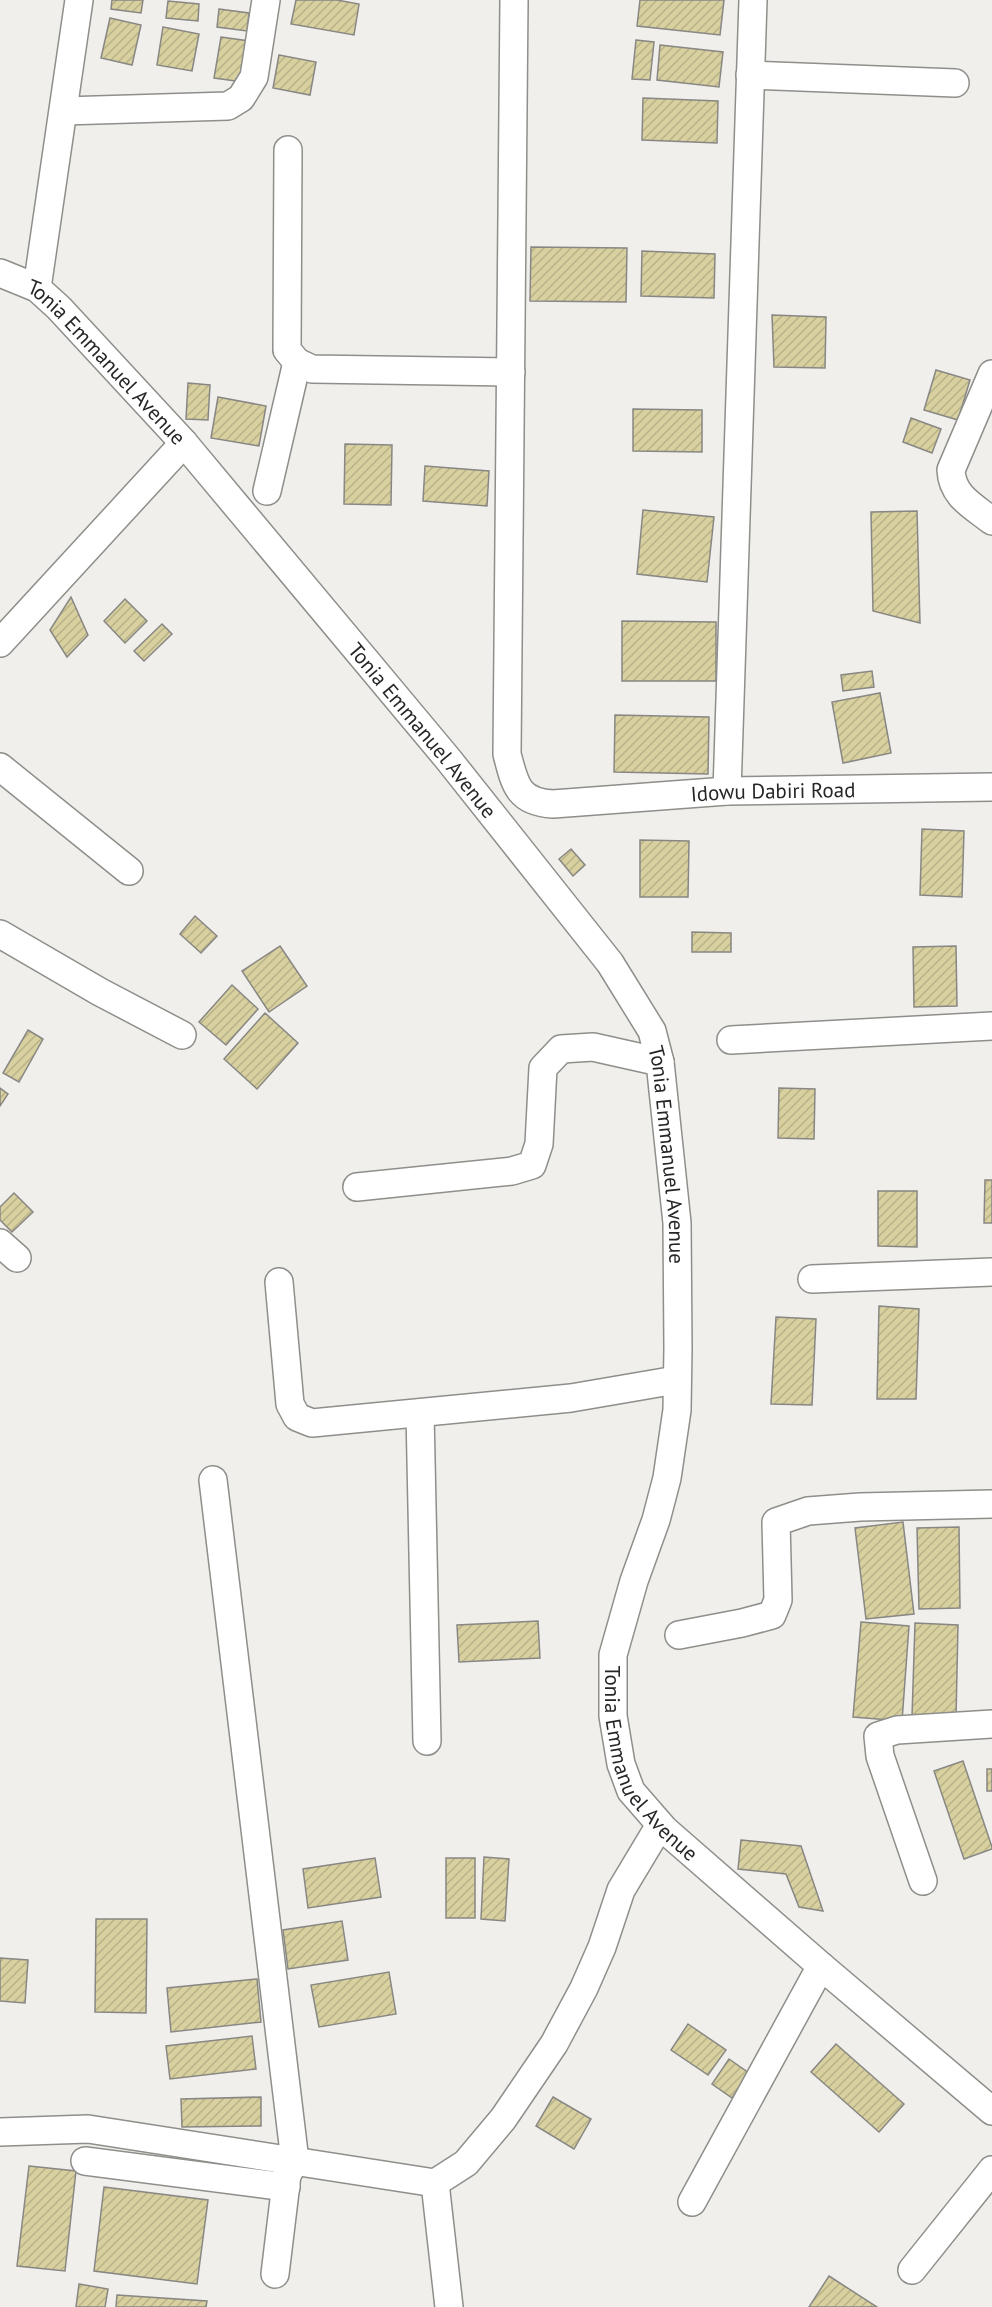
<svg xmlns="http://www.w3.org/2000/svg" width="992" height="2307" viewBox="0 0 992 2307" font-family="'PT Sans',sans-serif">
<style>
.building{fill:url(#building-hatch);stroke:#888783;stroke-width:1.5}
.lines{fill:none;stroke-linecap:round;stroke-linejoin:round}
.minor-casing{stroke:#8e8e8a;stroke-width:30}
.minor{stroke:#fff;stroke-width:27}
.labels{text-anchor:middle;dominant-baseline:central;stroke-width:6;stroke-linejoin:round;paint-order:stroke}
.street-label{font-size:21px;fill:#262625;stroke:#f0efeb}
</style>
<defs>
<pattern id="building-hatch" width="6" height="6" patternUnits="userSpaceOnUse" patternTransform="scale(1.5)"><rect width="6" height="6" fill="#d8d09f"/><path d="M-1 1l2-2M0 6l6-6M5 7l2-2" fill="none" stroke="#b9b289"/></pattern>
</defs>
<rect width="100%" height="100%" fill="#f0efeb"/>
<!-- building -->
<g class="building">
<path d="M112,0H143L141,13L111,9Z"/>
<path d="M296,0H337L359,4L354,35L291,24Z"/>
<path d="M640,0H724L720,35L637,26Z"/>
<path d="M168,1L199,4L198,21L166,18Z"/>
<path d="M219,9L249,13L247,31L217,27Z"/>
<path d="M110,18L141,25L132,65L101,58Z"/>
<path d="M163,27L199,34L192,71L157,65Z"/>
<path d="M221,37L249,41L243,82L214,78Z"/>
<path d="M636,40L654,42L650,80L632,79Z"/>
<path d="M660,45L723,52L719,87L657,80Z"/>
<path d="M279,55L316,62L310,95L273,88Z"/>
<path d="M643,98L718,101L717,143L642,140Z"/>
<path d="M531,247L627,248L626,302L530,301Z"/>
<path d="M642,251L715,254L714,298L641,296Z"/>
<path d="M772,315L826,317L825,368L774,367Z"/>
<path d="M936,370L970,380L958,420L924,410Z"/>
<path d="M188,383L210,385L208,420L186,419Z"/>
<path d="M218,397L266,406L259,446L211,438Z"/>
<path d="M633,409L702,410V452L633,451Z"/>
<path d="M911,418L941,429L932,453L903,442Z"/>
<path d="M345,444L392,445L391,505L344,504Z"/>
<path d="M425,466L489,471L487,506L423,501Z"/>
<path d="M643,510L714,517L707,582L637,574Z"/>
<path d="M917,511L920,623L873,611L871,512Z"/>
<path d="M71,597L88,635L67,657L50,630Z"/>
<path d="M125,599L147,621L125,643L104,621Z"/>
<path d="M622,621L716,622V681H622Z"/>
<path d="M162,624L172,634L144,661L134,651Z"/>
<path d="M872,671L874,687L843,691L841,675Z"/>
<path d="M880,693L891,753L843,763L832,702Z"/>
<path d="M615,715L709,717L708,774L614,772Z"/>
<path d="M922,829L964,831L962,897L920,895Z"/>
<path d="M640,840L689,841L688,897H640Z"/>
<path d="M571,849L585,865L573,876L559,859Z"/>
<path d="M195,916L217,936L201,953L180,934Z"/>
<path d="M692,932L731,933V952H692Z"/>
<path d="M280,946L307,986L269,1012L242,971Z"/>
<path d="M956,946L957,1006L914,1007L913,947Z"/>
<path d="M232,985L258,1009L226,1045L199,1022Z"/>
<path d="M265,1013L298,1043L257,1089L224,1059Z"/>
<path d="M28,1030L43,1039L19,1082L3,1073Z"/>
<path d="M0,1088L8,1094L0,1106Z"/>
<path d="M779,1088L815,1089L814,1139L778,1138Z"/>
<path d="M985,1180H992V1223H984Z"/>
<path d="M878,1191H917V1247L878,1246Z"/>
<path d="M14,1193L33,1212L12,1232L0,1220V1207Z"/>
<path d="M879,1306L919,1309L916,1399H877Z"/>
<path d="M776,1317L816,1319L812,1405L771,1404Z"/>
<path d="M903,1522L914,1614L866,1619L855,1528Z"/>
<path d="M959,1527L960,1608L919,1609L917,1528Z"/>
<path d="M538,1621L540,1658L459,1662L457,1625Z"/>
<path d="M861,1622L909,1626L902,1721L853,1717Z"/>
<path d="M915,1623L958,1625L956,1718L912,1717Z"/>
<path d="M963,1761L992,1847V1849L964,1859L934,1771Z"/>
<rect x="987" y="1769" width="5" height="22"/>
<path d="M741,1840L801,1846L823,1911L799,1907L786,1874L738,1869Z"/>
<path d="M484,1857L509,1859L505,1921L481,1919Z"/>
<path d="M375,1858L381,1897L308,1908L303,1869Z"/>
<rect x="446" y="1858" width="29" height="60"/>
<path d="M96,1919H147L146,2013L95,2012Z"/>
<path d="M342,1921L348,1960L288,1969L283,1930Z"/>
<path d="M0,1958L28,1960L25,2003L0,2001Z"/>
<path d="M389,1972L396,2014L319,2027L311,1985Z"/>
<path d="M257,1979L261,2022L171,2032L167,1988Z"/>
<path d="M688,2024L726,2050L708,2075L671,2050Z"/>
<path d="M252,2036L256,2069L170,2079L166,2046Z"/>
<path d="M836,2044L904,2104L879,2132L811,2072Z"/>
<path d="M729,2059L749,2073L732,2098L712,2084Z"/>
<path d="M261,2097V2126L182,2127L181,2099Z"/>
<path d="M553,2097L591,2119L574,2149L536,2126Z"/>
<path d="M29,2166L76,2171L65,2271L17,2266Z"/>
<path d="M104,2187L208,2200L197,2284L94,2271Z"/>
<path d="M829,2276L877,2307H809Z"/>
<path d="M79,2284L108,2289L105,2307H76Z"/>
<path d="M117,2295L207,2301L206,2307H116Z"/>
</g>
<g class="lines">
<!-- minor casing -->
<g class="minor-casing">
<g id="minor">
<path id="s1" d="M514,0L507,754C515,785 518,802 553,804L727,791L992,787"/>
<path d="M750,75L955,83"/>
<path d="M64,111L228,106L241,98L254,77L266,0"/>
<path d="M288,150L287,350L297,362L312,369L511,372"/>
<path id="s2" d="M0,273L37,288L59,308L184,443L448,759L610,963L652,1031L660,1062L677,1223L678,1348L677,1410L667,1478L656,1520L634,1581L613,1655V1716L621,1764L631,1791L665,1830L821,1966L992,2111"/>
<path d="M37,288L79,0"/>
<path d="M992,374L951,470C952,496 973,506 992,521"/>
<path d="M267,491L297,362"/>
<path d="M0,643L184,443"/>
<path d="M0,767L129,871"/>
<path d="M727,791L753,0"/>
<path d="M0,934L100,992L182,1035"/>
<path d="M731,1040L992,1026"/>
<path d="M357,1187L512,1171L532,1165L539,1144L543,1068L561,1049L593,1047L660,1062"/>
<path d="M0,1243L17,1258"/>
<path d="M812,1279L992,1272"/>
<path d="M279,1282L290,1404L297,1417L312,1423L571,1398L676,1380"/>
<path d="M420,1413L427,1741"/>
<path d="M213,1480L295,2161L287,2175L275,2274"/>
<path d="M679,1635L742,1623L772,1615L778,1600L776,1522L808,1511L860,1507L992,1504"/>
<path d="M923,1881L880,1756L878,1736L897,1730L992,1724"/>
<path d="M0,2132L88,2129L435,2183L466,2163L503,2119L554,2044L584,1988L602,1947L621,1890L660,1825"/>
<path d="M85,2161L286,2187"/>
<path d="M435,2183L449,2307"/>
<path d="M692,2202L821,1966"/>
<path d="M912,2270L992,2170"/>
</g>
</g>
<!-- minor -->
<use href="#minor" class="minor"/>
</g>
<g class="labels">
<!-- street labels -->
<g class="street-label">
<text stroke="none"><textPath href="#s2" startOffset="141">Tonia Emmanuel Avenue</textPath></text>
<text stroke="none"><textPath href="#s2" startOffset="627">Tonia Emmanuel Avenue</textPath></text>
<text stroke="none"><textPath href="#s1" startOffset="1050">Idowu Dabiri Road</textPath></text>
<text stroke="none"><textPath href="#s2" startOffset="1131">Tonia Emmanuel Avenue</textPath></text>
<text stroke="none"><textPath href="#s2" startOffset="1761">Tonia Emmanuel Avenue</textPath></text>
</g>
</g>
</svg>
